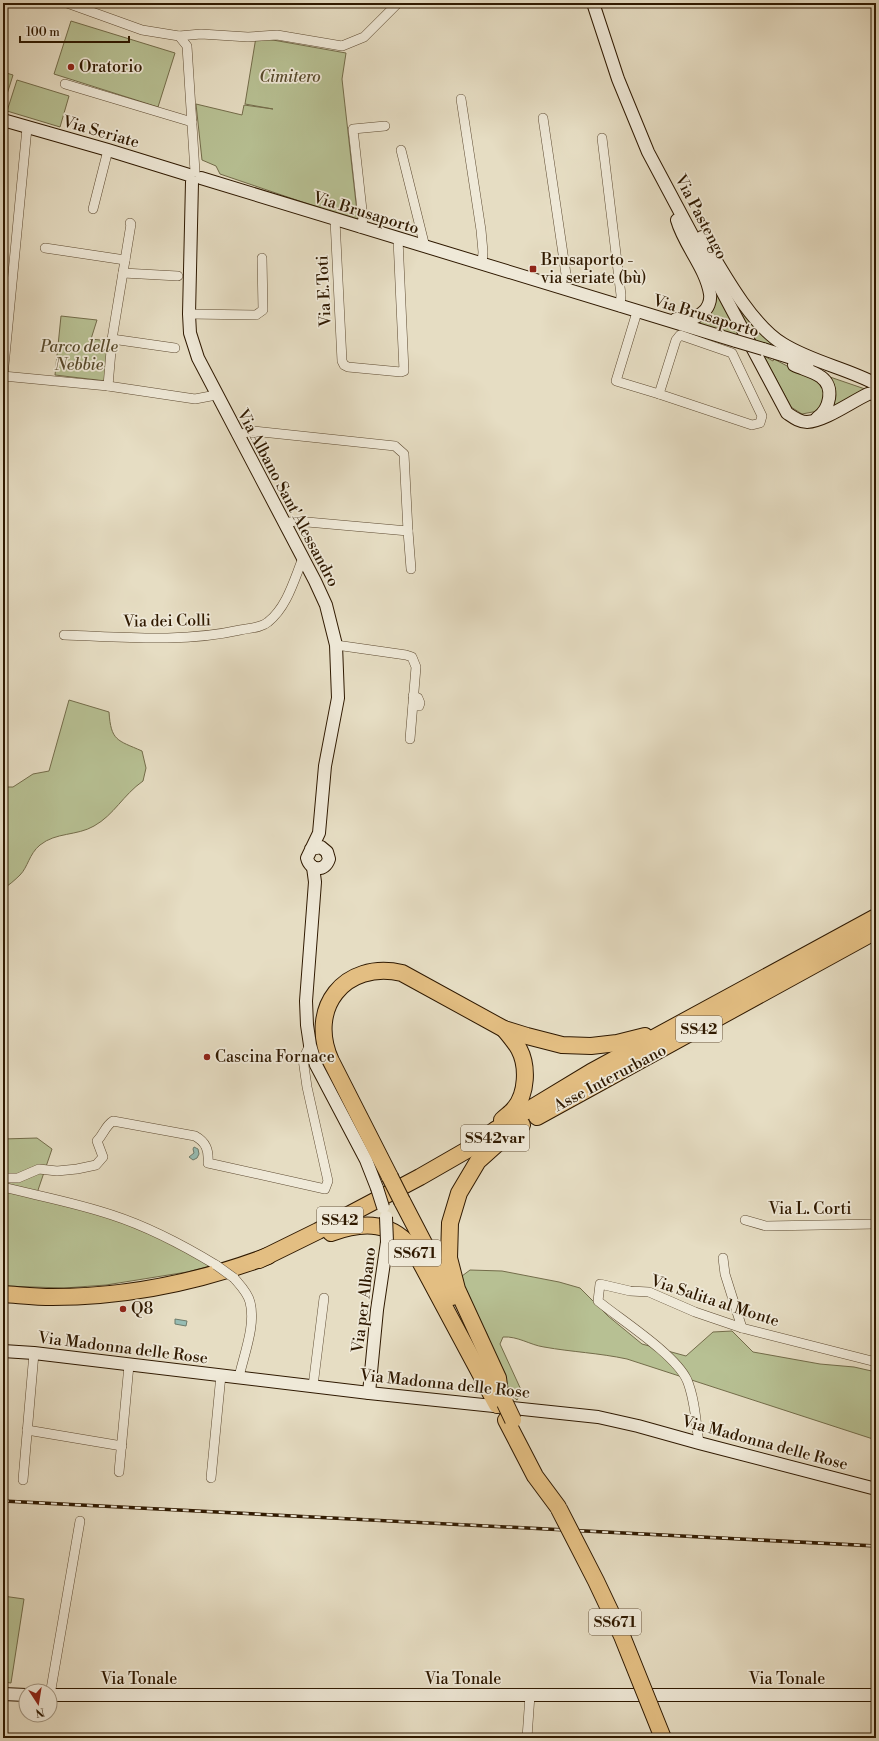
<svg xmlns="http://www.w3.org/2000/svg" width="879" height="1741" viewBox="0 0 879 1741" font-family="'Libre Bodoni',serif">
<style>
.green{fill:#b7c093;stroke:#736c4a}
.water{fill:#96bcb3;stroke:#6d7b6b}
.lines{fill:none;stroke-linecap:round;stroke-linejoin:round}
.street-casing{stroke:#5d4a31;stroke-width:10}
.secondary-casing{stroke:#2f1900;stroke-width:14}
.highway-casing{stroke:#2f1900;stroke-width:18}
.street{stroke:#efe9d8;stroke-width:9}
.secondary{stroke:#efe9d8;stroke-width:12}
.highway{stroke:#e3be82;stroke-width:16}
.rail-casing{stroke:#2f1900;stroke-width:3.5}
.rail{stroke:#efe9d8;stroke-width:2;stroke-dasharray:6;stroke-linecap:butt}
.street-bridge-casing{stroke:#5d4a31;stroke-width:10;stroke-linecap:butt}
.secondary-bridge-casing{stroke:#2f1900;stroke-width:14;stroke-linecap:butt}
.highway-bridge-casing{stroke:#2f1900;stroke-width:18;stroke-linecap:butt}
.street-bridge{stroke:#efe9d8;stroke-width:9}
.secondary-bridge{stroke:#efe9d8;stroke-width:12}
.highway-bridge{stroke:#e3be82;stroke-width:16}
.poi-dot{fill:#8f2418;stroke:#efe9d8;stroke-width:1.5}
.labels{text-anchor:middle;dominant-baseline:central;stroke-width:3.5;stroke-linejoin:round;paint-order:stroke}
.shield{fill:#efe9d8;stroke:#695741;stroke-width:1}
.shield-label{font-size:15px;font-weight:bold;fill:#2f1900}
.poi-label{font-size:16px;fill:#2f1900;stroke:#efe9d8;text-anchor:start}
.park-label{font-size:16px;font-style:italic;fill:#584b2c;stroke:#efe9d8}
.street-label{font-size:16px;fill:#2f1900;stroke:#efe9d8}
</style>
<rect width="100%" height="100%" fill="#e6ddc3"/>
<filter id="stains"><feTurbulence type="fractalNoise" baseFrequency=".005" numOctaves="4"/><feColorMatrix values="0 0 0 0 .2 0 0 0 0 .09 0 0 0 0 .02 0 0 0 .5 -.17"/></filter>
<radialGradient id="worn" r=".72"><stop offset=".6" stop-color="#630" stop-opacity="0"/><stop offset="1" stop-color="#630" stop-opacity=".3"/></radialGradient>
<!-- green -->
<g class="green">
<path d="M71,21L175,53L158,107L54,74Z"/>
<path d="M256,37L346,53L342,79L358,221L220,174L216,166L202,160L196,104L242,115L244,105L273,109L245,104Z"/>
<path d="M3,72L13,75L3,107Z"/>
<path d="M17,80L69,96L60,127L7,111Z"/>
<path d="M697,253L739,336L694,323L708,312Z"/>
<path d="M729,290L782,349L756,341Z"/>
<path d="M61,316L97,320L91,339L109,341L106,381L55,375Z"/>
<path d="M764,356L773,361L774,359L789,367L810,374L820,381L826,396L818,411L802,414L791,407Z"/>
<path d="M830,377L868,390L831,410L828,378Z"/>
<path d="M69,700L109,712C111,741 117,740 142,751L146,768L143,781C123,795 114,815 94,826C77,836 56,832 40,845C29,854 28,867 20,875C15,880 9,885 3,889V787H13L33,774L49,771Z"/>
<path d="M37,1138L52,1149L36,1196L143,1228L212,1266L187,1272L106,1285L64,1288L3,1286V1139Z"/>
<path d="M470,1270L502,1271L559,1282L580,1288L608,1316L642,1344L686,1356L713,1332L732,1331L753,1352L820,1364L854,1367L876,1372V1440L627,1359C599,1353 572,1352 544,1347C530,1345 518,1336 503,1337L500,1344L522,1392L517,1400L509,1393L487,1334L466,1295L462,1276Z"/>
<path d="M3,1596L24,1599L11,1683L3,1682Z"/>
</g>
<!-- water -->
<g class="water">
<path d="M194,1147L198,1149L199,1154L197,1158L193,1160L189,1157L194,1153L193,1149Z"/>
<path d="M175,1319L187,1321L186,1326L175,1324Z"/>
</g>
<g class="lines">
<!-- street casing -->
<g class="street-casing">
<g id="street">
<path d="M67,3L142,30L179,36L187,46L195,172"/>
<path d="M179,36L201,34L248,37L277,35L342,46L364,37L398,3"/>
<path d="M65,84L192,122"/>
<path d="M461,99L481,230L483,252L482,264"/>
<path d="M543,118L567,281L563,289"/>
<path d="M602,138L621,295L620,307"/>
<path d="M401,150L425,247"/>
<path d="M93,209L108,150"/>
<path d="M335,220L342,361L344,365L348,367L401,372L404,371L398,239"/>
<path d="M360,228L363,219L353,129L385,126"/>
<path d="M45,248L125,260"/>
<path d="M123,273L178,276"/>
<path d="M637,312L616,381L659,394"/>
<path d="M189,314L256,315L263,310L262,258"/>
<path d="M680,335L732,353L762,416L760,423L752,425L659,394L676,340Z"/>
<path d="M112,339L175,348"/>
<path d="M3,376L27,128"/>
<path d="M3,376L108,386L195,399L216,395"/>
<path d="M108,386L112,339L131,224L130,223"/>
<path d="M237,435L253,431L395,446L404,454L408,531L296,521L284,523"/>
<path d="M408,531L411,569"/>
<path d="M64,635C123,637 182,643 240,630C249,628 261,628 268,622C287,607 294,580 303,558"/>
<path d="M336,645L406,655L412,657L416,667L410,739"/>
<path d="M413,706H419L420,703L418,698L413,696"/>
<path d="M3,1178H18L39,1169L57,1171L77,1169L96,1165L103,1157L97,1141C104,1134 105,1126 113,1121L195,1136C206,1142 209,1150 208,1163L325,1189L328,1181L307,1087L303,1059L310,1045"/>
<path d="M3,1187C39,1196 77,1203 112,1215C149,1227 183,1245 216,1265"/>
<path d="M745,1220L766,1226L876,1224"/>
<path d="M723,1258L725,1274L742,1328"/>
<path d="M234,1278C240,1285 248,1293 250,1302C256,1325 244,1354 239,1377"/>
<path d="M313,1386L324,1298"/>
<path d="M27,1430L122,1446"/>
<path d="M699,1443C696,1423 695,1399 687,1380C675,1354 621,1320 598,1301L600,1284L630,1291L649,1292L695,1312L742,1328L876,1362"/>
<path d="M119,1472L129,1365"/>
<path d="M211,1478L221,1375"/>
<path d="M23,1480L34,1353"/>
<path d="M50,1695L80,1521"/>
<path d="M527,1738L530,1695"/>
</g>
</g>
<!-- secondary casing -->
<g class="secondary-casing">
<g id="secondary">
<path d="M593,3L618,79L648,152L787,413C793,417 799,422 807,422C825,421 851,402 868,394L876,393"/>
<path d="M3,120L108,150L189,175"/>
<path d="M201,178L736,341"/>
<path d="M192,182L189,314L190,333L198,358L315,581L326,605L336,645L338,698L325,766L319,833L307,858C310,871 325,872 329,859L327,852L321,847L311,849"/>
<path d="M702,237C721,269 751,325 783,344C812,362 846,368 876,384"/>
<path d="M676,319C686,320 694,320 702,313C708,309 711,301 710,294C706,268 684,245 677,220"/>
<path d="M763,349L808,363"/>
<path d="M794,365C802,369 813,371 821,377C835,387 830,409 817,418"/>
<path d="M313,867L315,882L306,1001L307,1025L310,1045L316,1065L366,1160L377,1188"/>
<path d="M3,1351L34,1353L369,1393L598,1417L638,1426L699,1443L876,1489"/>
<path d="M369,1393L377,1310L387,1242"/>
<path d="M3,1694L26,1695"/>
<path d="M50,1695H876"/>
</g>
</g>
<!-- highway casing -->
<g class="highway-casing">
<g id="highway">
<path d="M537,1117L876,931"/>
<path d="M502,1120C506,1116 511,1113 514,1109C527,1094 528,1066 519,1049C515,1042 509,1035 504,1029"/>
<path d="M390,1177L331,1061C307,1009 344,960 402,973L504,1029L527,1036L562,1045L591,1046L617,1043L645,1036"/>
<path d="M402,1201L452,1297"/>
<path d="M331,1233C364,1221 393,1221 415,1252L497,1405"/>
<path d="M259,1260L318,1231L420,1177L467,1150L495,1130L591,1072L876,917"/>
<path d="M3,1294C19,1295 36,1297 52,1297C125,1297 199,1282 268,1256"/>
<path d="M500,1393L498,1378L457,1289L449,1258L450,1223L459,1193L478,1161L498,1143L522,1125"/>
<path d="M506,1420L535,1476L558,1507"/>
</g>
</g>
<!-- street -->
<use href="#street" class="street"/>
<!-- secondary -->
<use href="#secondary" class="secondary"/>
<!-- highway -->
<use href="#highway" class="highway"/>
<!-- rail casing -->
<g class="rail-casing">
<path id="rail" d="M3,1501L876,1546"/>
</g>
<!-- rail -->
<use href="#rail" class="rail"/>
<!-- street-bridge casing -->
<g class="street-bridge-casing">
<path id="street-bridge" d="M216,1265L234,1278"/>
</g>
<!-- secondary-bridge casing -->
<g class="secondary-bridge-casing">
<g id="secondary-bridge">
<path d="M736,341L763,349"/>
<path d="M377,1188L383,1207"/>
<path d="M386,1217L387,1242"/>
</g>
</g>
<!-- highway-bridge casing -->
<g class="highway-bridge-casing">
<g id="highway-bridge">
<path d="M390,1177L402,1201"/>
<path d="M505,1403L513,1420"/>
<path d="M559,1509L596,1581L622,1636L663,1738"/>
</g>
</g>
<!-- street-bridge -->
<use href="#street-bridge" class="street-bridge"/>
<!-- secondary-bridge -->
<use href="#secondary-bridge" class="secondary-bridge"/>
<!-- highway-bridge -->
<use href="#highway-bridge" class="highway-bridge"/>
</g>
<!-- markers -->
<g class="poi-dot">
<circle cx="71" cy="67" r="4"/>
<rect x="529" y="265" width="8" height="8" rx="2"/>
<circle cx="207" cy="1057" r="4"/>
<circle cx="123" cy="1309" r="4"/>
</g>
<g class="labels">
<!-- shield labels -->
<g class="shield">
<rect x="676" y="1016" width="46" height="26" rx="3"/>
<rect x="461" y="1125" width="68" height="26" rx="3"/>
<rect x="317" y="1207" width="46" height="26" rx="3"/>
<rect x="389" y="1240" width="52" height="26" rx="3"/>
<rect x="589" y="1609" width="52" height="26" rx="3"/>
</g>
<g class="shield-label">
<text x="699" y="1029">SS42</text>
<text x="495" y="1138">SS42var</text>
<text x="340" y="1220">SS42</text>
<text x="415" y="1253">SS671</text>
<text x="615" y="1622">SS671</text>
</g>
<!-- poi labels -->
<g class="poi-label">
<text x="79" y="67">Oratorio</text>
<text x="541" y="260">Brusaporto -<tspan x="541" dy="18">via seriate (bù)</tspan></text>
<text x="215" y="1057">Cascina Fornace</text>
<text x="131" y="1309">Q8</text>
</g>
<!-- park labels -->
<g class="park-label">
<text x="290" y="77">Cimitero</text>
<text x="79" y="347">Parco delle<tspan x="79" dy="18">Nebbie</tspan></text>
</g>
<!-- street labels -->
<g class="street-label">
<text transform="translate(101 132) rotate(16)">Via Seriate</text>
<text transform="translate(366 213) rotate(17)">Via Brusaporto</text>
<text transform="translate(701 217) rotate(62)">Via Pastengo</text>
<text transform="translate(324 291) rotate(-93)">Via E.Toti</text>
<text transform="translate(706 316) rotate(17)">Via Brusaporto</text>
<text transform="translate(288 498) rotate(62)">Via Albano Sant'Alessandro</text>
<text transform="translate(167 621) rotate(-1)">Via dei Colli</text>
<text transform="translate(610 1078) rotate(-28)">Asse Interurbano</text>
<text x="810" y="1209">Via L. Corti</text>
<text transform="translate(364 1300) rotate(-83)">Via per Albano</text>
<text transform="translate(715 1301) rotate(18)">Via Salita al Monte</text>
<text transform="translate(123 1348) rotate(7)">Via Madonna delle Rose</text>
<text transform="translate(445 1384) rotate(6)">Via Madonna delle Rose</text>
<text transform="translate(765 1443) rotate(15)">Via Madonna delle Rose</text>
<text x="139" y="1679">Via Tonale</text>
<text x="463" y="1679">Via Tonale</text>
<text x="787" y="1679">Via Tonale</text>
</g>
</g>
<!-- margin -->
<rect width="879" height="1741" fill="none" stroke="#e6ddc3" stroke-width="16"/>
<rect x="4" y="4" width="871" height="1733" fill="none" stroke="#2f1900" stroke-width="2"/>
<rect x="8" y="8" width="863" height="1725" fill="none" stroke="#2f1900"/>
<!-- north arrow -->
<g transform="translate(38 1703) rotate(168)"><circle r="19" fill="#efe9d8" stroke="#a29682"/>
<path d="M0-3L7 15L0 10L-7 15Z" fill="#8f2418"/>
<text y="-6" font-size="11" font-weight="bold" text-anchor="middle" fill="#2f1900">N</text>
</g>
<!-- scale -->
<path d="M20 36v6h109v-6" fill="none" stroke="#2f1900" stroke-width="2"/>
<text x="26" y="36" font-size="12" fill="#2f1900" stroke="#efe9d8" stroke-width="3" paint-order="stroke">100 m</text>
<rect width="100%" height="100%" filter="url(#stains)"/>
<rect width="100%" height="100%" fill="url(#worn)"/>
</svg>
